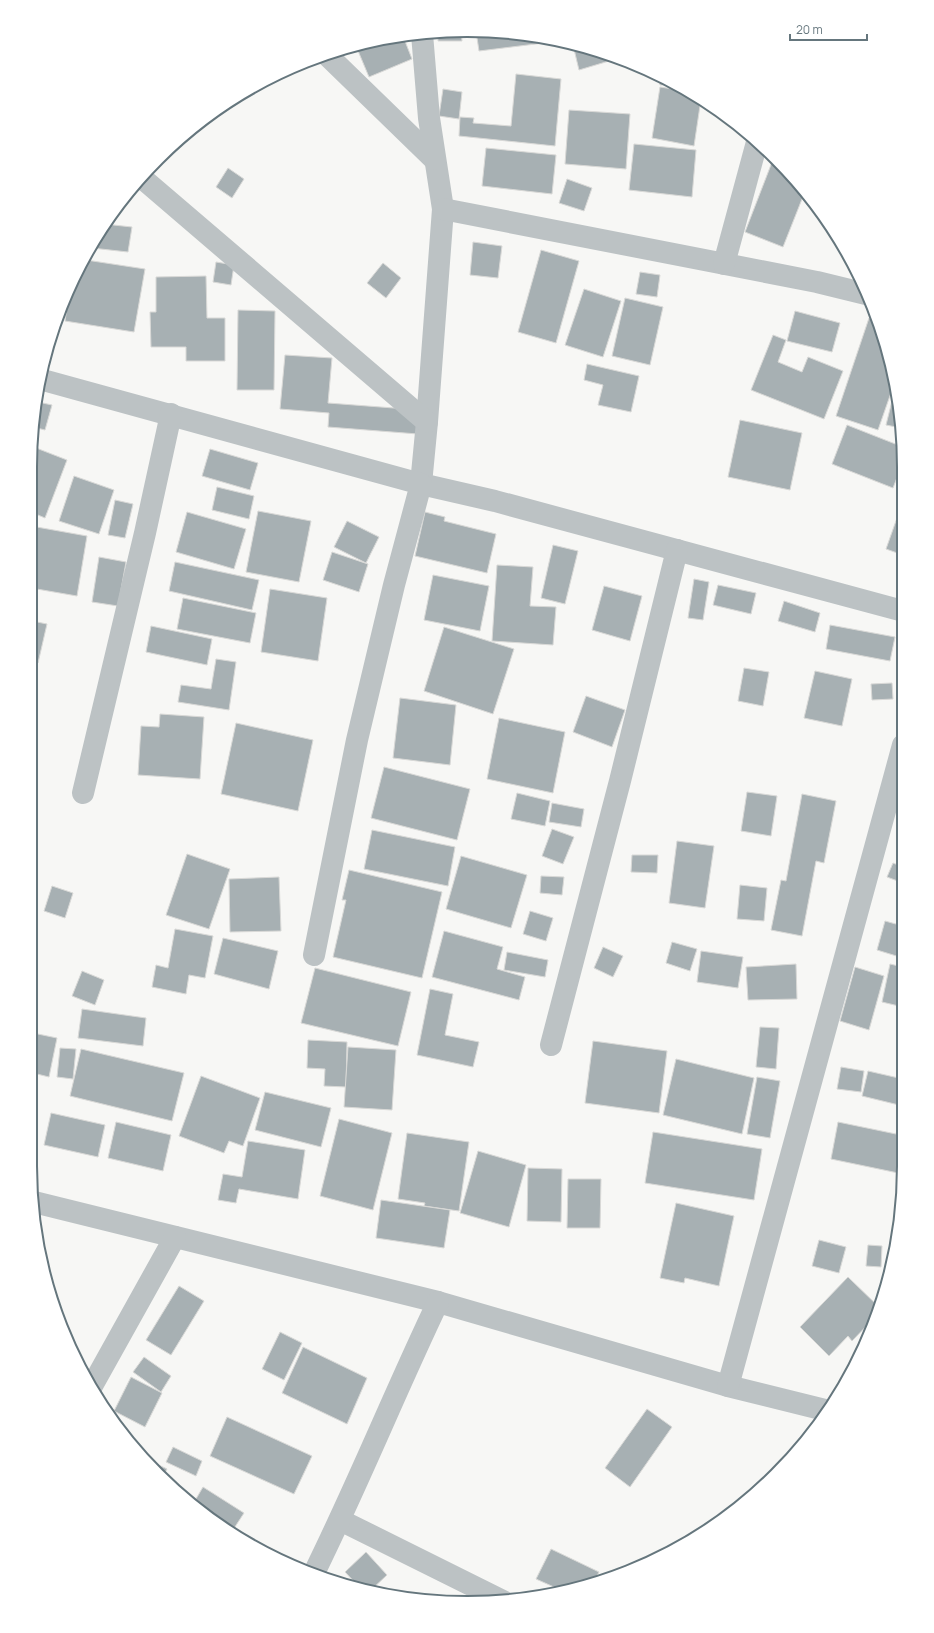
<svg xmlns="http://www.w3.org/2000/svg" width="934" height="1633" viewBox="0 0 934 1633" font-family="Manrope,sans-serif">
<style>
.building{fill:#a7b0b3;stroke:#d9d9d7}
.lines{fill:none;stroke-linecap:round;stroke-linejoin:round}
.minor{stroke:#bcc2c4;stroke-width:22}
.rim{fill:none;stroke:#65767d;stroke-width:2}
</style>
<rect width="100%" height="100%" fill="#f7f7f5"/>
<!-- building -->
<g class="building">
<path d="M461,31L462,41H438V33Z"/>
<path d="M476,31L552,38L560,41L479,51Z"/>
<path d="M403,36L412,59L369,77L356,46L382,38Z"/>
<path d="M573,45L607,55L609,61L579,70Z"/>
<path d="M618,58L632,63L618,64Z"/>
<path d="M516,74L561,79L555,146L459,136L460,117L474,118L473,123L511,126Z"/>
<path d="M659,77L675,85H660Z"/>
<path d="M660,87L686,91L701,99L694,146L652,138Z"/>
<path d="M443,89L462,92L459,119L439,116Z"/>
<path d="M569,110L630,114L626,169L565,164Z"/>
<path d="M634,144L696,150L692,197L629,190Z"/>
<path d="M173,146L175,148L159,164L156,160Z"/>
<path d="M486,148L556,155L552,194L482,186Z"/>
<path d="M774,157L804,194L783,247L745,232Z"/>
<path d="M228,168L244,179L232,198L216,187Z"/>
<path d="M567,179L592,188L584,211L559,203Z"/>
<path d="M104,224L132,227L128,252L92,248Z"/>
<path d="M473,242L502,246L498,278L470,275Z"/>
<path d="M541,250L579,261L556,343L518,332Z"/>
<path d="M86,260L145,269L134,332L65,321L69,295Z"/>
<path d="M216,262L234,265L231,285L213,282Z"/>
<path d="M383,263L401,278L386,298L367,283Z"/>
<path d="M640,272L660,275L657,297L636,294Z"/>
<path d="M206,276L207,318H225V361H186V347H151L150,312H156V277Z"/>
<path d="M584,289L621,301L603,357L565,345Z"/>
<path d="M625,298L663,307L650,365L612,356Z"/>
<path d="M238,310L275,311L274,390H237Z"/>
<path d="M795,311L840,323L832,352L787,341Z"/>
<path d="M869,318L878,321L881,327L893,387L878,430L836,416Z"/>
<path d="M773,335L786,340L778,362L802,372L808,357L843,371L824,419L751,390Z"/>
<path d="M285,355L332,358L328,403L420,410L418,434L328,427L329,413L280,409Z"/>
<path d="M587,364L639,376L631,412L598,405L603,385L584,380Z"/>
<path d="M894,393L901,428L886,425Z"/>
<path d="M38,402L52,405L45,430L33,427Z"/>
<path d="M740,420L802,433L790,490L728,477Z"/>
<path d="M847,425L903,447V462L893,488L832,464Z"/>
<path d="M31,446L67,460L45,518L31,512Z"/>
<path d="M210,449L258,463L250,490L202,476Z"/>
<path d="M74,476L114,490L99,534L59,521Z"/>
<path d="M217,487L254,496L249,519L212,510Z"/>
<path d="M115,500L133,504L125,538L108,535Z"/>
<path d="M903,501V555L886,549Z"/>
<path d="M258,511L311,521L299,582L246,572Z"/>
<path d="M187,512L246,529L234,569L176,552Z"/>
<path d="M425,512L445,517L444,521L496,534L487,573L415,556Z"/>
<path d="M347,521L379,537L366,563L334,547Z"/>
<path d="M31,526L87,536L77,596L31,588Z"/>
<path d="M553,545L578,551L565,604L541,598Z"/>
<path d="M332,552L368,564L359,592L323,580Z"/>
<path d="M99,557L126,562L118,606L92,602Z"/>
<path d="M175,562L259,580L252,610L169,591Z"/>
<path d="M497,565L533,567L530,606L556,607L553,645L492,641Z"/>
<path d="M433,575L489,586L480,631L424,620Z"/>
<path d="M694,579L709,582L703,620L688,618Z"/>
<path d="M718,585L756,593L751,614L713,605Z"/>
<path d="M604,586L642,596L630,641L592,630Z"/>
<path d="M270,589L327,598L318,661L261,652Z"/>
<path d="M183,598L256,613L250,643L177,629Z"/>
<path d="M784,601L820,613L815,632L778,621Z"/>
<path d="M32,621L47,624L38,663L32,661Z"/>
<path d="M830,625L895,637L890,661L826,649Z"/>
<path d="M151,626L212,639L207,665L146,652Z"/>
<path d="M444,627L514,649L493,714L424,691Z"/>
<path d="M216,659L236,662L229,710L178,702L181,685L211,689Z"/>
<path d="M744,668L769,672L763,706L738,701Z"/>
<path d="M815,671L852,679L842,726L804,718Z"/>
<path d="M892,683L893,699L872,700L871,684Z"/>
<path d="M586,696L625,710L612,747L573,732Z"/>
<path d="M400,698L456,705L450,765L393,758Z"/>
<path d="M160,714L204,717L200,779L138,775L141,726L159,727Z"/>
<path d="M499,718L565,732L553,793L487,779Z"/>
<path d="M236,723L313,740L298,811L221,794Z"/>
<path d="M384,767L470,789L457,840L371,818Z"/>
<path d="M747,792L777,796L771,836L741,831Z"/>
<path d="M517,793L550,801L545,826L511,819Z"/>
<path d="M802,794L836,801L824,863L816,861L802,936L771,930L781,880L786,881Z"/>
<path d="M552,803L584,809L581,827L549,822Z"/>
<path d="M552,829L574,837L563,864L542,856Z"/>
<path d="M372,830L455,847L448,886L364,869Z"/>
<path d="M677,841L714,846L705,908L669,903Z"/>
<path d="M187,854L230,869L209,929L166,915Z"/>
<path d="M632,855H658L657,873L631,872Z"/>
<path d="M461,856L527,875L511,928L446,909Z"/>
<path d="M893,863L903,867V883L887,877Z"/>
<path d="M349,870L442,892L422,978L333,957L346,900H342Z"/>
<path d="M541,876L564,877L562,895L540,893Z"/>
<path d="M279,877L281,931L230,932L229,879Z"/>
<path d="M740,885L767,888L764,921L737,919Z"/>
<path d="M52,886L73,893L65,918L44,911Z"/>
<path d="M530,911L553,918L546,941L523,934Z"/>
<path d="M885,921L903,926V958L877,950Z"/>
<path d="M175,929L213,936L205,978L189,975L186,994L152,987L156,965L168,968Z"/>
<path d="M444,931L503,947L497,969L525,977L519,1000L432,977Z"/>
<path d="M223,938L278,951L269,989L214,974Z"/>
<path d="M672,942L697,949L690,971L666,963Z"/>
<path d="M603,947L623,956L613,977L594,968Z"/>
<path d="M701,951L743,957L738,988L697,982Z"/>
<path d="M507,952L548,960L545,977L504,970Z"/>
<path d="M796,964L797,999L748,1000L746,967Z"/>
<path d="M890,964L903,967V1007L882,1002Z"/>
<path d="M855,967L884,976L869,1030L840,1021Z"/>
<path d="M315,968L411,992L398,1046L301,1023Z"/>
<path d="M82,971L104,980L95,1005L72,996Z"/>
<path d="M430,989L453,994L445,1035L479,1042L473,1067L417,1055Z"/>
<path d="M82,1009L146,1018L143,1046L78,1038Z"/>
<path d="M760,1027L779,1028L776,1069L756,1067Z"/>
<path d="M33,1033L57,1038L49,1077L33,1073Z"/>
<path d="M308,1040L347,1042L346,1087L324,1086L325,1069L307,1068Z"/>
<path d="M593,1041L667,1051L659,1113L585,1103Z"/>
<path d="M348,1047L396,1050L392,1110L344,1107Z"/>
<path d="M60,1048L76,1049L73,1079L57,1077Z"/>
<path d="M81,1049L184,1073L172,1121L70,1096Z"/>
<path d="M676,1059L754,1078L742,1134L663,1115Z"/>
<path d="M841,1067L864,1071L861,1092L837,1089Z"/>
<path d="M868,1071L903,1079V1106L862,1096Z"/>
<path d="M201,1076L260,1098L243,1146L229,1141L224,1153L179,1136Z"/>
<path d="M757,1077L780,1081L770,1138L747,1134Z"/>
<path d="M265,1092L331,1108L321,1147L255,1130Z"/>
<path d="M901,1111H903V1174L831,1159L838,1122L896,1134Z"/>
<path d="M51,1113L105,1125L98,1157L44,1145Z"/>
<path d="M339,1119L392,1133L373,1210L320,1196Z"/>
<path d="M116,1122L171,1135L163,1171L108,1158Z"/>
<path d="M653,1132L762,1149L754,1200L645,1183Z"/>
<path d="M407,1133L469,1142L459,1211L424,1206L425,1203L398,1199Z"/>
<path d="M248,1141L305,1150L298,1199L239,1189L236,1203L218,1200L223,1174L242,1177Z"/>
<path d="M478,1151L526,1165L509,1227L460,1213Z"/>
<path d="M528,1168L562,1169L561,1222L527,1221Z"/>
<path d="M568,1179H601L600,1228H567Z"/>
<path d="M381,1200L450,1210L444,1248L376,1238Z"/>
<path d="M676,1203L734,1216L719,1286L685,1278L684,1283L660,1278Z"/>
<path d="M819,1240L846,1247L839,1273L812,1266Z"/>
<path d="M868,1245L882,1246L881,1267L866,1266Z"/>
<path d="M848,1277L880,1308L876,1316L852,1341L848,1336L829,1356L800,1327Z"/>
<path d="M179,1286L204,1301L171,1355L146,1340Z"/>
<path d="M280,1332L302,1343L284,1380L262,1369Z"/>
<path d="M303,1347L367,1378L347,1424L282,1393Z"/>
<path d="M144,1357L171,1376L161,1392L133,1372Z"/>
<path d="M131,1377L162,1393L145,1427L114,1411Z"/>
<path d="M647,1409L672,1427L630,1487L605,1468Z"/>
<path d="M227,1417L312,1456L294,1494L210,1456Z"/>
<path d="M173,1447L202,1461L196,1476L166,1462Z"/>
<path d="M142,1457L167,1469L162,1478L158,1475Z"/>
<path d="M203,1487L244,1513L231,1533L193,1504Z"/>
<path d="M551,1549L599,1572L594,1582L563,1591L536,1579Z"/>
<path d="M366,1552L387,1575L370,1591L361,1589L345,1572Z"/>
</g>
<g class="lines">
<!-- minor -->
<g class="minor">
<path d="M422,34L429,118L443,209L427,422L421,484L495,501L903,611"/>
<path d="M327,55L434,159"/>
<path d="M142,178L427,422"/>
<path d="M443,209L817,282L866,294"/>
<path d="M724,264L757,142"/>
<path d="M43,380L421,484L394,585L357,740L314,955"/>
<path d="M83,793L145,533L171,414"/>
<path d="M551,1045L620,781L677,550"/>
<path d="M34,1202L438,1302L728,1386L829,1411"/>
<path d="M92,1386L175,1237"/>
<path d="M728,1386L903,745"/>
<path d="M340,1520L503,1601"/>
<path d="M314,1573C358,1484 395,1392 438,1302"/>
</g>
</g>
<!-- crop -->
<path d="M0 0H934V1633H0ZM467 37H467A430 430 0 0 1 897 467V1166A430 430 0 0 1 467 1596H467A430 430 0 0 1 37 1166V467A430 430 0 0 1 467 37Z" fill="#fff" fill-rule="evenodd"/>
<path class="rim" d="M467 37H467A430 430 0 0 1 897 467V1166A430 430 0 0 1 467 1596H467A430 430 0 0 1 37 1166V467A430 430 0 0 1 467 37Z"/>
<!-- scale -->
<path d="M790 34v6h77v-6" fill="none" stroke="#65767d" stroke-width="2"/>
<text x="796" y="34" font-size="12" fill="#65767d" stroke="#ffffff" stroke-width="3" paint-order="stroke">20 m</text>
</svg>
